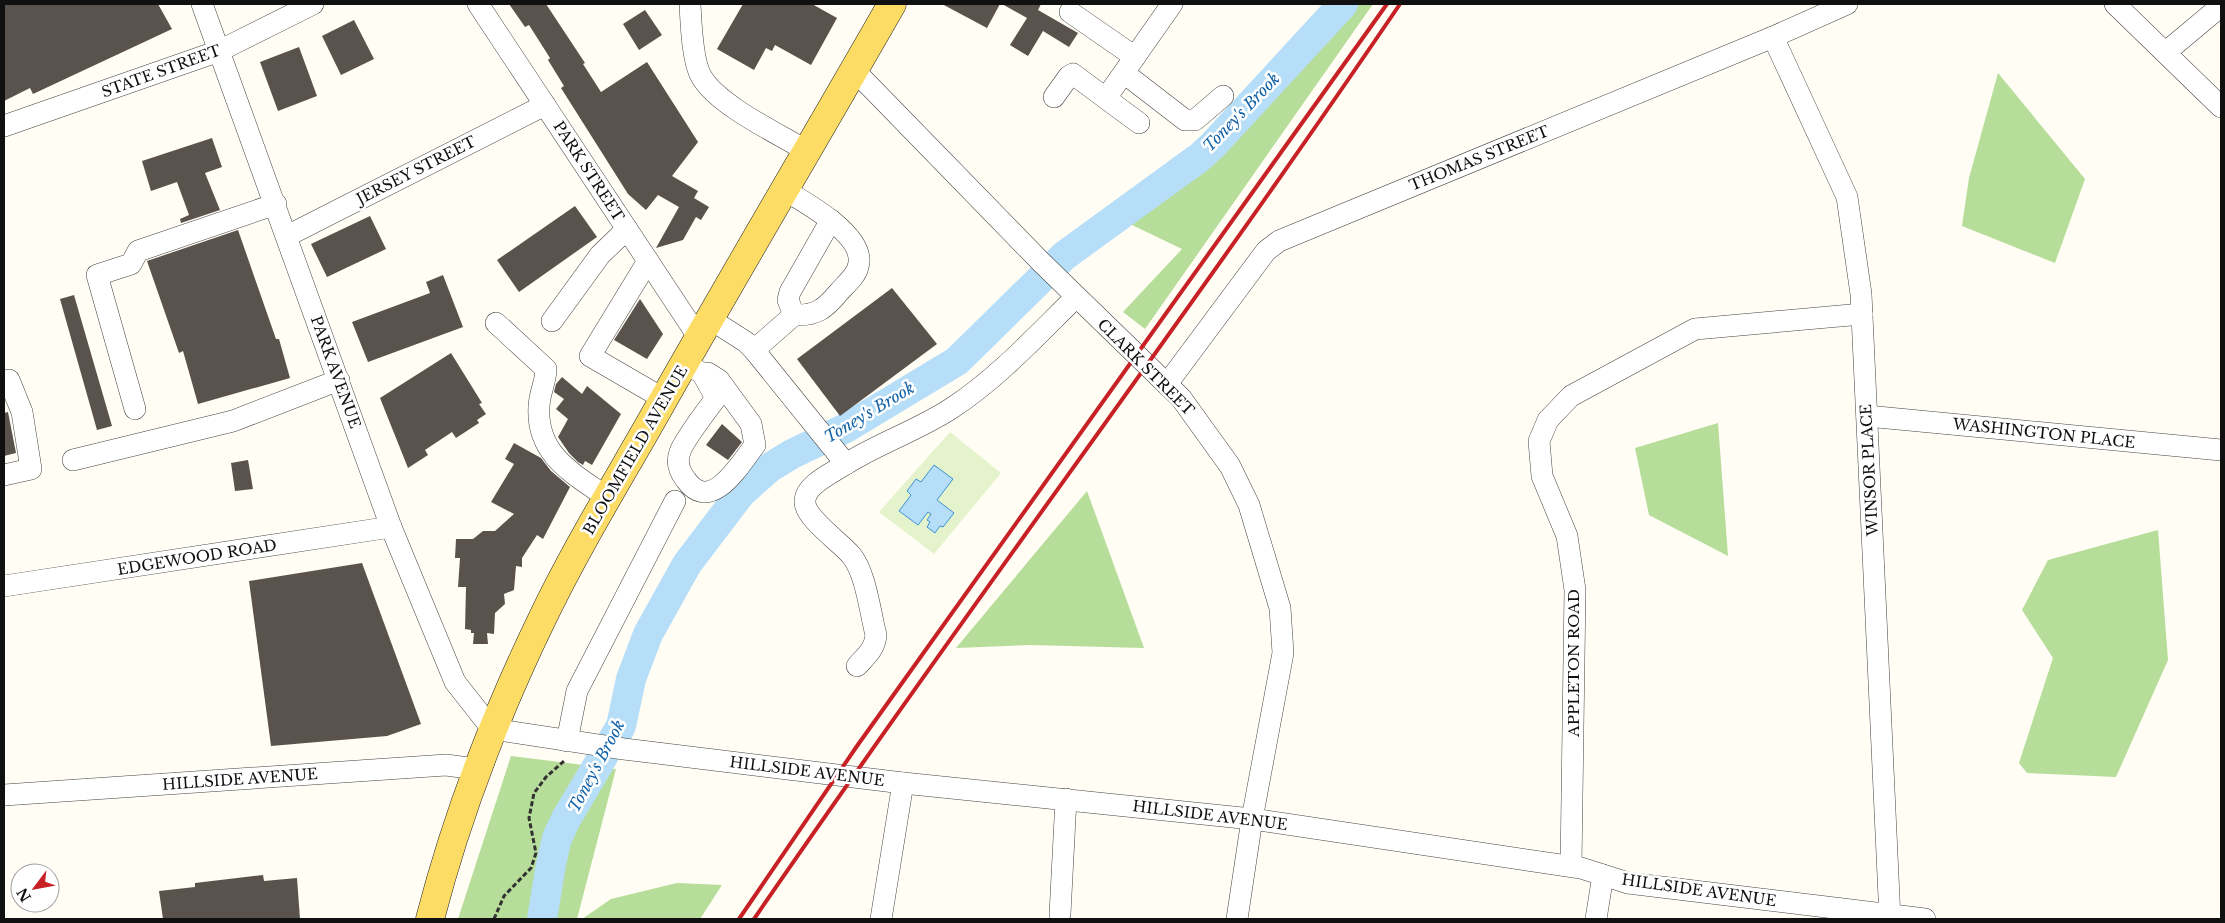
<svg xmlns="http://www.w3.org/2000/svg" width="2225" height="923" viewBox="0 0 2225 923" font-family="'Libre Baskerville',serif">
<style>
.forest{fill:#b6dd99}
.pitch{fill:#e5f3cd}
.water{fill:#b6def9;stroke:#3a92d3}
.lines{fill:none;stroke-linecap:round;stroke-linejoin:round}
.river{stroke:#b6def9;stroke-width:30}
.building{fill:#5a524c}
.minor-casing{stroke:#434343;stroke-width:22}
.major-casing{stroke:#212121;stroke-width:29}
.path{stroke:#323232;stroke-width:3;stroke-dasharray:5 2.5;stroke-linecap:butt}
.minor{stroke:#fff;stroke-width:21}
.major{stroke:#fddc66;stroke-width:28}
.rail{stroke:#c72125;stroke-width:4}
.labels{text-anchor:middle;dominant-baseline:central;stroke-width:5;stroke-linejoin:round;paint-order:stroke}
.street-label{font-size:15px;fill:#101010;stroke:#fff}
.water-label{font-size:16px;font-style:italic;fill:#1363a9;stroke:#fff}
</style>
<rect width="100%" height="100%" fill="#fffdf4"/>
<!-- forest -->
<g class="forest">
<path d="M1336,4H1373L1145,329L1123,312L1182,249L1130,224L1120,208L1202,150Z"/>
<path d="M1998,73L2085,179L2055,263L1962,226L1969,178Z"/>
<path d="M1718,423L1728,556L1649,515L1635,448Z"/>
<path d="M1087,491L1144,648L1031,645L956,648Z"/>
<path d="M2158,530L2168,660L2116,777L2027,773L2019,763L2053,658L2022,610L2048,560Z"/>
<path d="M511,756L616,769L577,919H458Z"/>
<path d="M677,883L722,885L700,919H582L611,899Z"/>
</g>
<!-- pitch -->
<path class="pitch" d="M950,432L1001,473L934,554L879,512Z"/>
<!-- water -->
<path class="water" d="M934,465L953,479L937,500L954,513L943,527L940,526L935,533L927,527L930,522L927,520L931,514L928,512L918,525L899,511L911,495L907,491L916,479L921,482Z"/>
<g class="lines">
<!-- river -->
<path class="river" d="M542,919L551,864L557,838L566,819L621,726L631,679L648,634L687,564L741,493L769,468L792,454L846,428L957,361L1064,256L1200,157L1213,145L1343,4"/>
</g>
<!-- building -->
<g class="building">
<path d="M4,4H158L172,29L33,94L30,88L4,101Z"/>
<path d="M509,4H546L585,63L583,64L601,92L647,62L698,142L672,176L698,191L694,198L709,207L701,220L696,217L683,240L656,248L679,207L658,195L646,210L628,194L561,88L564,86L548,60L550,58L529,25L525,27Z"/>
<path d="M743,4H812L837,18L811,65L775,45L772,51L766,48L754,70L717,49Z"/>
<path d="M942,4H1000L987,28Z"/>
<path d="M1002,4H1041L1038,10L1078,33L1069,47L1043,31L1028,56L1010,45L1027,18Z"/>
<path d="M645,10L662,35L639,50L623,24Z"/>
<path d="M354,20L374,59L341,75L322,36Z"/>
<path d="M299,47L317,96L278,111L260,62Z"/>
<path d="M212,138L222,167L205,173L220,210L181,223L180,219L189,215L177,182L151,191L142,161Z"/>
<path d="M575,206L597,237L519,292L497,260Z"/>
<path d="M370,216L386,249L327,277L311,244Z"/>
<path d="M238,230L276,339H279L290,378L198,404L183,351L179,353L147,261Z"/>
<path d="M443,275L463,327L368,362L352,322L430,293L426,282Z"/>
<path d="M892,288L937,344L840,416L797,359Z"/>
<path d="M74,295L112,426L97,430L60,299Z"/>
<path d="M640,299L663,334L647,359L614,340Z"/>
<path d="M451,353L482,403L479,404L486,414L477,420L479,423L456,438L452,432L425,450L428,455L408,468L380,398Z"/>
<path d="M562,377L582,394L587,386L621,414L592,465L585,461L583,465L578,462L569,453L558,437L568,419L556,409L564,399L554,392L556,384Z"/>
<path d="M8,412L16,453L4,456V413Z"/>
<path d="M722,424L742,442L728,460L706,445Z"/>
<path d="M514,443L541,458L551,471L570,487L543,539L537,535L522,558V567L516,566L514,590L504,594L505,604L495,613L494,634L487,633L488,644H473L474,633H471V630L465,629L466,587H458L460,558H455L456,539H473L483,531H495L514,514L491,502L514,464L505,459Z"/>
<path d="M248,460L253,489L235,491L231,463Z"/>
<path d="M362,563L421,724L387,736L271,746L249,581Z"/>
<path d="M263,875L264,881L297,878L300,919H163L159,891L195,887V883Z"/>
</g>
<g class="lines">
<!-- minor casing -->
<g class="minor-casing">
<g id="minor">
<path d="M202,4L391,527L455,682L492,729L624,749L903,783L1252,819L1581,868L1628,883L1925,919"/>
<path d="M478,4L699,338"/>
<path d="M690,4C691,22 692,60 701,76C717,105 777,133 807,151"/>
<path d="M2115,4L2221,107"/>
<path d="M1070,12L1135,57"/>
<path d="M1773,37L1847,197L1861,294L1890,919"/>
<path d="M2166,52L2221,6"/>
<path d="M854,70L1041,262L1181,398L1230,466L1249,505L1280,608L1283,653L1252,819L1237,919"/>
<path d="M1124,73L1185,120H1195L1223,96"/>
<path d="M1054,97L1069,76L1073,74L1139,123"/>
<path d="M1106,98L1172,4"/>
<path d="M4,126L219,51L313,4"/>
<path d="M784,190C805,202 868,237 858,267C856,276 845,285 839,292C825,309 816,316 794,315"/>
<path d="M287,236L545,105"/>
<path d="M648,261L590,356L664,399"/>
<path d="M710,319L746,342L754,350L846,464"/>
<path d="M552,321L600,255L627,229"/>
<path d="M496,323L546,369C546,382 539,394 539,407C536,455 574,474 608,498"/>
<path d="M754,350L794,315L788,300L790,292L831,220"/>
<path d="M684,363L702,373H708L719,380L751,424L755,445C740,464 711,515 686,480C679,471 676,462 680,452C683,441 708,409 716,398L702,373"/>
<path d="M4,381L9,380L22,412L31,469L4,475"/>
<path d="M1167,384L1266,251L1279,241L1773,37L1847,4"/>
<path d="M135,409L97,275L131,264L138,251L276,204"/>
<path d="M1867,416L2221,450"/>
<path d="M73,460L233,421L339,380"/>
<path d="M4,586L391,527"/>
<path d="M857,666C866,656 875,649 876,635C870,612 866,573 851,555C841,543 805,518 805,502C804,486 830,474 841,467C876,444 917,431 952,408C998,378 1037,335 1076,297"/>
<path d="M567,741L577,691L675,501"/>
<path d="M4,795L446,765L476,769"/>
<path d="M1571,866L1575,590L1567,536L1542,476L1539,441L1548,420L1571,396L1695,329L1862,314"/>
<path d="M1060,914L1066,799"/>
<path d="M881,919L903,783"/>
<path d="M1596,919L1603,875"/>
</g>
</g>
<!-- major casing -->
<g class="major-casing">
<path id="major" d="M430,919C457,815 495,716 542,619C576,548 618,480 657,411C734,275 814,140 892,4"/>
</g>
<!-- path -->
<path class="path" d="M494,919L504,896L531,868L536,853L529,818L534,793L546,777L564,761"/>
<!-- minor -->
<use href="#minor" class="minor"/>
<!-- major -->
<use href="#major" class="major"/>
<!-- rail -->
<g class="rail">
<path d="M739,919L857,746L1387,4"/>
<path d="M754,919C965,611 1190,313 1400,4"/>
</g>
</g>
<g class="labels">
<!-- street labels -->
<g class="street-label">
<text transform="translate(161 71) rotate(-20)">STATE STREET</text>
<text transform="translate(1479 158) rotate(-22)">THOMAS STREET</text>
<text transform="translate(416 170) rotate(-27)">JERSEY STREET</text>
<text transform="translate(589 171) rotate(57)">PARK STREET</text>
<text transform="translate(1146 367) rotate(45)">CLARK STREET</text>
<text transform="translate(336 372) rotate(70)">PARK AVENUE</text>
<text transform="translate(2044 433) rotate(6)">WASHINGTON PLACE</text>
<text transform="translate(635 450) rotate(-60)">BLOOMFIELD AVENUE</text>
<text transform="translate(1869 470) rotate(-93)">WINSOR PLACE</text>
<text transform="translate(197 557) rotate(-9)">EDGEWOOD ROAD</text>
<text transform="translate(1573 663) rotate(-90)">APPLETON ROAD</text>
<text transform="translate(807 771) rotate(7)">HILLSIDE AVENUE</text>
<text transform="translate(240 779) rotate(-4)">HILLSIDE AVENUE</text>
<text transform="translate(1210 815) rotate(7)">HILLSIDE AVENUE</text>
<text transform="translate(1699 890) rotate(8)">HILLSIDE AVENUE</text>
</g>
<!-- water labels -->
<g class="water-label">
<text transform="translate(1241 112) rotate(-46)">Toney's Brook</text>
<text transform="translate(869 412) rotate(-31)">Toney's Brook</text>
<text transform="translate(596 766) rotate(-62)">Toney's Brook</text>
</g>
</g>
<!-- border -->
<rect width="2225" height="923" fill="none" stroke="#101010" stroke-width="10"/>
<!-- north arrow -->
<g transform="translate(35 888) rotate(238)"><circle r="24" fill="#ffffff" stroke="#9f9f9f"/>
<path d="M0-4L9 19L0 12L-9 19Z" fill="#c72125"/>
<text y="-8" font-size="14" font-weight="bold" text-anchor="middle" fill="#101010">N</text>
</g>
</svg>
